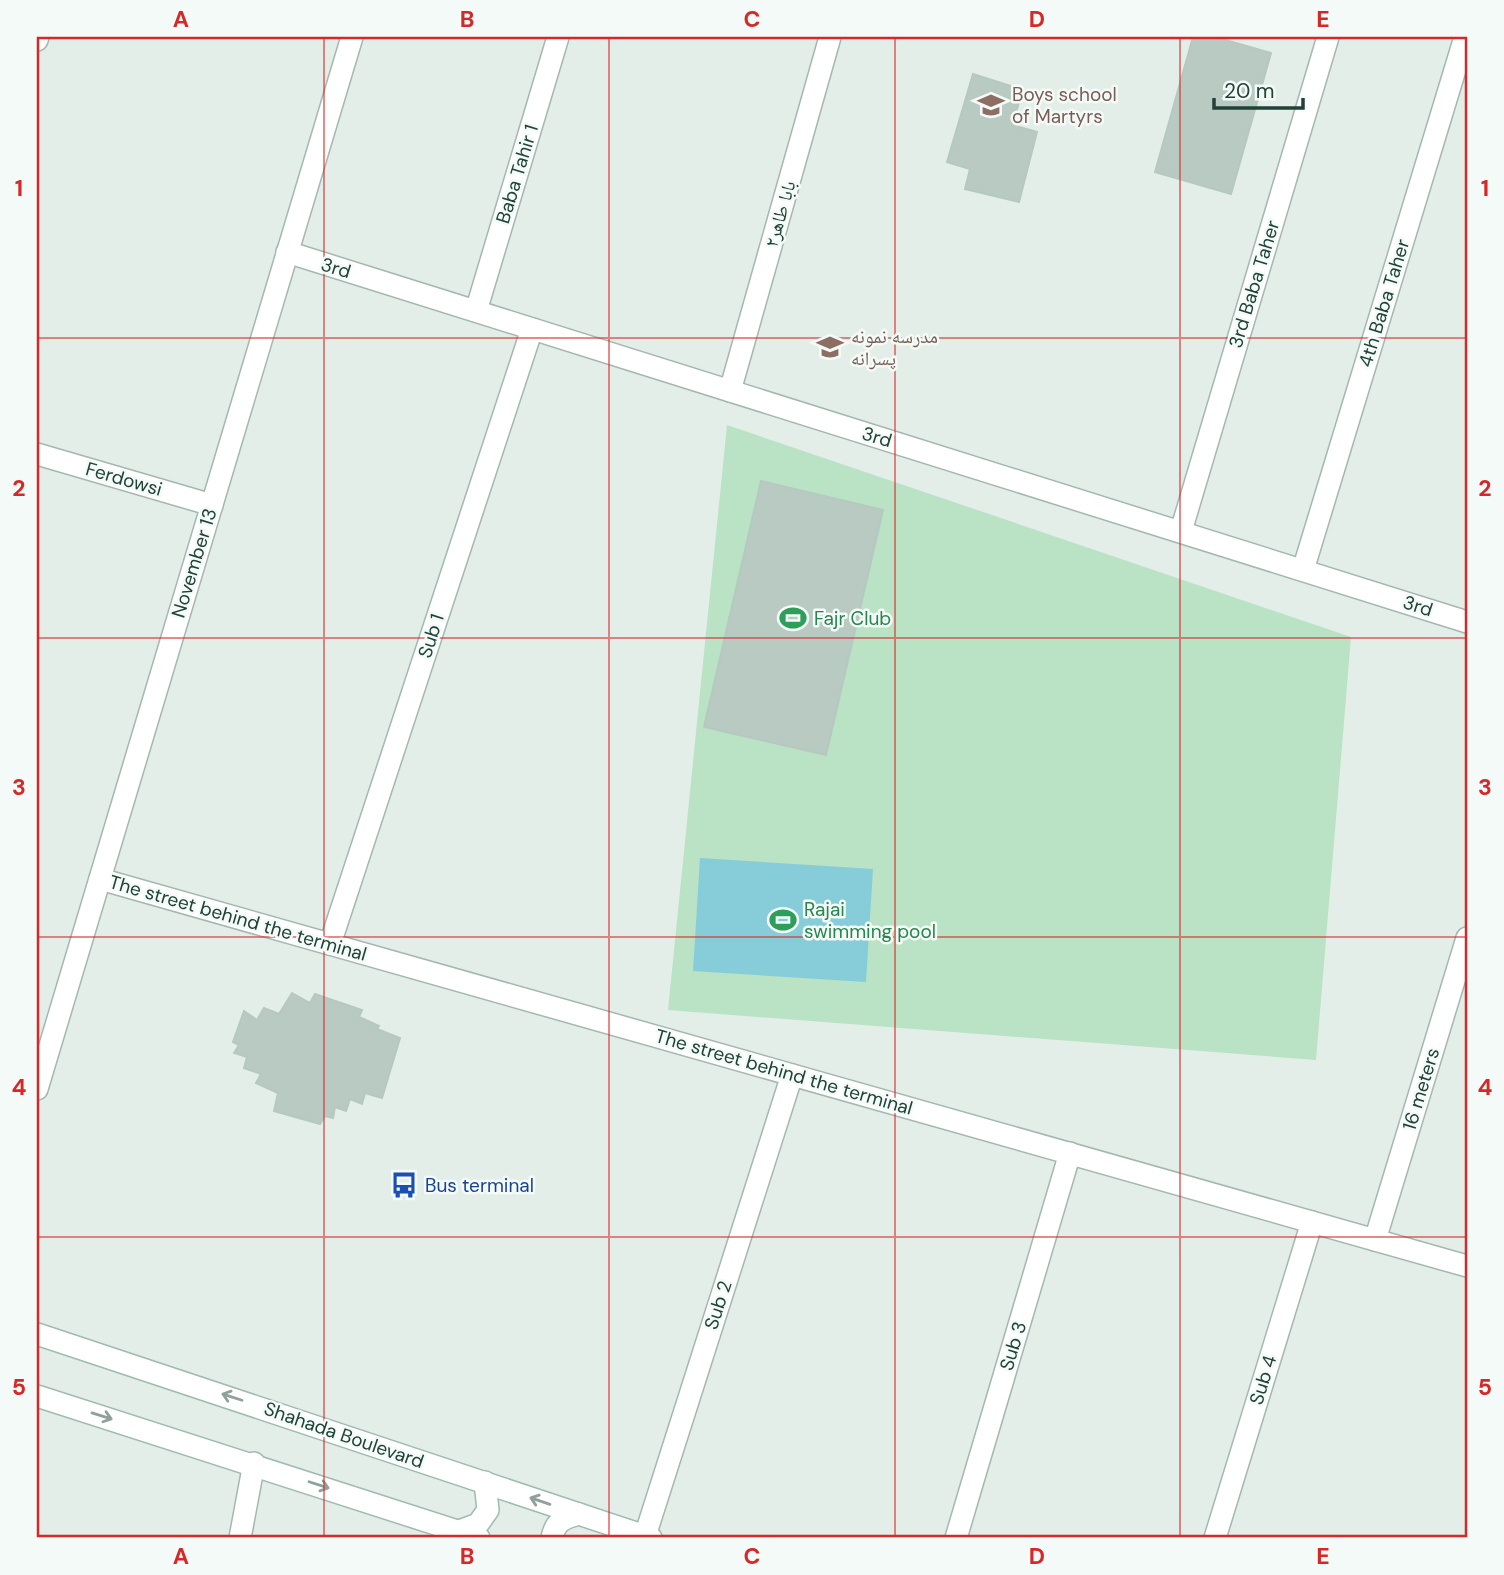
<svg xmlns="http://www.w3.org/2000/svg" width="1504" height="1575" viewBox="0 0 1504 1575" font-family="'DM Sans','Noto Naskh Arabic',sans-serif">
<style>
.green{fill:#bae2c4}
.water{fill:#86cdd9}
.building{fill:#b8cac2;stroke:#b5c9c0;stroke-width:2}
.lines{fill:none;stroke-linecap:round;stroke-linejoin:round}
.minor-casing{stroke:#a5b7b1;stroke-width:24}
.tertiary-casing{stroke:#a5b7b1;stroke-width:24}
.secondary-casing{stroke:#a0bbb2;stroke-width:24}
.minor{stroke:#fff;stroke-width:21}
.tertiary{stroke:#fff;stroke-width:21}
.secondary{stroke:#fff;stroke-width:21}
.oneway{stroke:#90a09c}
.grid{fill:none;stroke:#d62828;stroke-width:2;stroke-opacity:0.55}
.labels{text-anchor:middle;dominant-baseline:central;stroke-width:5;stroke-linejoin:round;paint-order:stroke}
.education-label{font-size:19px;fill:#785e54;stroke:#f4faf7;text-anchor:start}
.street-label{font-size:19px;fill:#204239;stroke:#f4faf7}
.leisure-label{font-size:19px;fill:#27864d;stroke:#f4faf7;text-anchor:start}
.transit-label{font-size:19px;fill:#164399;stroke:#f4faf7;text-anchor:start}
.neatline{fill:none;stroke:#d62828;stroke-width:2.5}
.grid-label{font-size:23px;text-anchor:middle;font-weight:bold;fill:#d62828}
</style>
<rect width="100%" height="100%" fill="#e3eee9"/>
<!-- green -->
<path class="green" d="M727,425L1351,637L1316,1060L668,1010Z"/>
<!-- water -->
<path class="water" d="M700,858L873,869L866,982L693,971Z"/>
<!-- building -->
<g class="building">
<path d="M1193,37H1215L1271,53L1231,194L1155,172Z"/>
<path d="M973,74L1023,90L1012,125L1037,132L1019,202L965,189L970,169L947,162Z"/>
<path d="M761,481L883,510L826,755L704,727Z"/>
<path d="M292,993L310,1003L315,994L362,1010L359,1017L379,1026L377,1029L400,1038L382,1098L365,1093L362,1104L350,1099L346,1111L335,1107L333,1118L325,1116L320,1124L274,1111L278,1093L256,1083L261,1074L244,1068L247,1057L234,1053L239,1045L233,1042L244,1011L257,1020L264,1008L279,1014Z"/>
</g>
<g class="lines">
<!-- minor casing -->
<g class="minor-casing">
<g id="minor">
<path d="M37,40L38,37"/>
<path d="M287,252L1467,622"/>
<path d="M476,311L558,37"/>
<path d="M730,391L830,37"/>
<path d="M37,454L212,505"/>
<path d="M1181,531L1328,37"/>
<path d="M1303,570L1465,37"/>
<path d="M330,944L532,329"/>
<path d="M645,1536L792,1075"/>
<path d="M240,1538L254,1463"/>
<path d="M956,1538L1070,1153"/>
<path d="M1215,1538L1312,1222"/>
</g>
</g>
<!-- tertiary casing -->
<g class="tertiary-casing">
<g id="tertiary">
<path d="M100,879L1467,1266"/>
<path d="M37,1089L352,37"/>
<path d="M1375,1240L1467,938"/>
</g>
</g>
<!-- secondary casing -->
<g class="secondary-casing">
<g id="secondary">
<path d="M37,1334L651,1538"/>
<path d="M37,1396L479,1538"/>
<path d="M459,1531L478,1524L488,1510L485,1482"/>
<path d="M552,1538C555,1521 564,1518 579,1514"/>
</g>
</g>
<!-- minor -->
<use href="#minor" class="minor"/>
<!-- tertiary -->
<use href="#tertiary" class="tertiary"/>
<!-- secondary -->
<use href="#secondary" class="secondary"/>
</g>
<!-- one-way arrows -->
<defs><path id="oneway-shaft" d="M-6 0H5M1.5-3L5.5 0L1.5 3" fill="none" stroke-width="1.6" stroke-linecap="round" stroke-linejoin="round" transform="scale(1.75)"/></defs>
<g class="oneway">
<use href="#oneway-shaft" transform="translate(232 1397) rotate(-162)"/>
<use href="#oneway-shaft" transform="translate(102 1416) rotate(17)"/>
<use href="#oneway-shaft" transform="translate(319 1485) rotate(18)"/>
<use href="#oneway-shaft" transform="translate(540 1501) rotate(-161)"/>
</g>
<!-- grid -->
<path class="grid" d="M324,37V1538M609,37V1538M895,37V1538M1180,37V1538M37,338H1467M37,638H1467M37,937H1467M37,1237H1467"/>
<!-- icons -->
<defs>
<g id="school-bare" transform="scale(2.1)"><path d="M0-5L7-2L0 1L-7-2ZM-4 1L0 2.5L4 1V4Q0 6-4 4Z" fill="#8d6e63" stroke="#f4faf7" stroke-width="2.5" paint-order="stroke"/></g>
<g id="stadium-bare" transform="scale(2.1)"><path d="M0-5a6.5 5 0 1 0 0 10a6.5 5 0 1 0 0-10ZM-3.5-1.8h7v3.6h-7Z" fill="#2e9e5b" stroke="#f4faf7" stroke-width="2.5" paint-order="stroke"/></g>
<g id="bus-bare" transform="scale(2.1)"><path d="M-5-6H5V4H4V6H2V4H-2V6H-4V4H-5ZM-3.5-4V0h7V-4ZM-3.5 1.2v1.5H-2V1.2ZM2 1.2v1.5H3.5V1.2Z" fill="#1a4fb4" stroke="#f4faf7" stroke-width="2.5" paint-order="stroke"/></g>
</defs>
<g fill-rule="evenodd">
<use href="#school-bare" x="991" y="105"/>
<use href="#school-bare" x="830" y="347"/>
<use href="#stadium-bare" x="793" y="618"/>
<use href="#stadium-bare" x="783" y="920"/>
<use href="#bus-bare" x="404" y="1185"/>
</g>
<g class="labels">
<!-- education labels -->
<g class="education-label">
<text x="1012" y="94">Boys school<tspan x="1012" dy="22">of Martyrs</tspan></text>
<text x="851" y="336">مدرسه نمونه<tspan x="851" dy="22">پسرانه</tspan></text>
</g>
<!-- street labels -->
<g class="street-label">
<text transform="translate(517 174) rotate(-73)">Baba Tahir 1</text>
<text transform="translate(780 214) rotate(-74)">بابا طاهر۲</text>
<text transform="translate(336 268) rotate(17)">3rd</text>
<text transform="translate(1254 284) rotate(-73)">3rd Baba Taher</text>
<text transform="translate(1384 303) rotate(-73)">4th Baba Taher</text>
<text transform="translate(877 437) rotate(17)">3rd</text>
<text transform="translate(124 479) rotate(16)">Ferdowsi</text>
<text transform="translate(194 563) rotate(-73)">November 13</text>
<text transform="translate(1418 606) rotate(18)">3rd</text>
<text transform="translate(431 636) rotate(-72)">Sub 1</text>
<text transform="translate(238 918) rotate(16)">The street behind the terminal</text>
<text transform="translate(784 1072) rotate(16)">The street behind the terminal</text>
<text transform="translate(1421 1089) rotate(-73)">16 meters</text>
<text transform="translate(718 1305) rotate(-72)">Sub 2</text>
<text transform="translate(1013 1346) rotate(-73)">Sub 3</text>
<text transform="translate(1263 1380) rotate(-73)">Sub 4</text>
<text transform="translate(344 1435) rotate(19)">Shahada Boulevard</text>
</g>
<!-- leisure labels -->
<g class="leisure-label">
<text x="814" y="618">Fajr Club</text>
<text x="804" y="909">Rajai<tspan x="804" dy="22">swimming pool</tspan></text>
</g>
<!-- transit labels -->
<g class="transit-label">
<text x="425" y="1185">Bus terminal</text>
</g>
</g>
<!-- border -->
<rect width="1504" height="1575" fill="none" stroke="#f4faf7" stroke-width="77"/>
<!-- scale -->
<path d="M1214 98v10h89v-10" fill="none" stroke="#204239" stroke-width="3.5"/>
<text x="1224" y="98" font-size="21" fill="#204239" stroke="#f4faf7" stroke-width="5" paint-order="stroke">20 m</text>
<rect x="38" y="38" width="1428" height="1498" class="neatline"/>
<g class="grid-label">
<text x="181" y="27">A</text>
<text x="467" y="27">B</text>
<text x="752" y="27">C</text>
<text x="1037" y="27">D</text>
<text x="1323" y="27">E</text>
<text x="19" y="196">1</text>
<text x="1485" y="196">1</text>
<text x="19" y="496">2</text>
<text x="1485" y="496">2</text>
<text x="19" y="795">3</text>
<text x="1485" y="795">3</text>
<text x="19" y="1095">4</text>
<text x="1485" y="1095">4</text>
<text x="19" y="1395">5</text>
<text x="1485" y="1395">5</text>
<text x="181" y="1564">A</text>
<text x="467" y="1564">B</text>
<text x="752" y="1564">C</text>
<text x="1037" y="1564">D</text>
<text x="1323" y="1564">E</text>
</g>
</svg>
